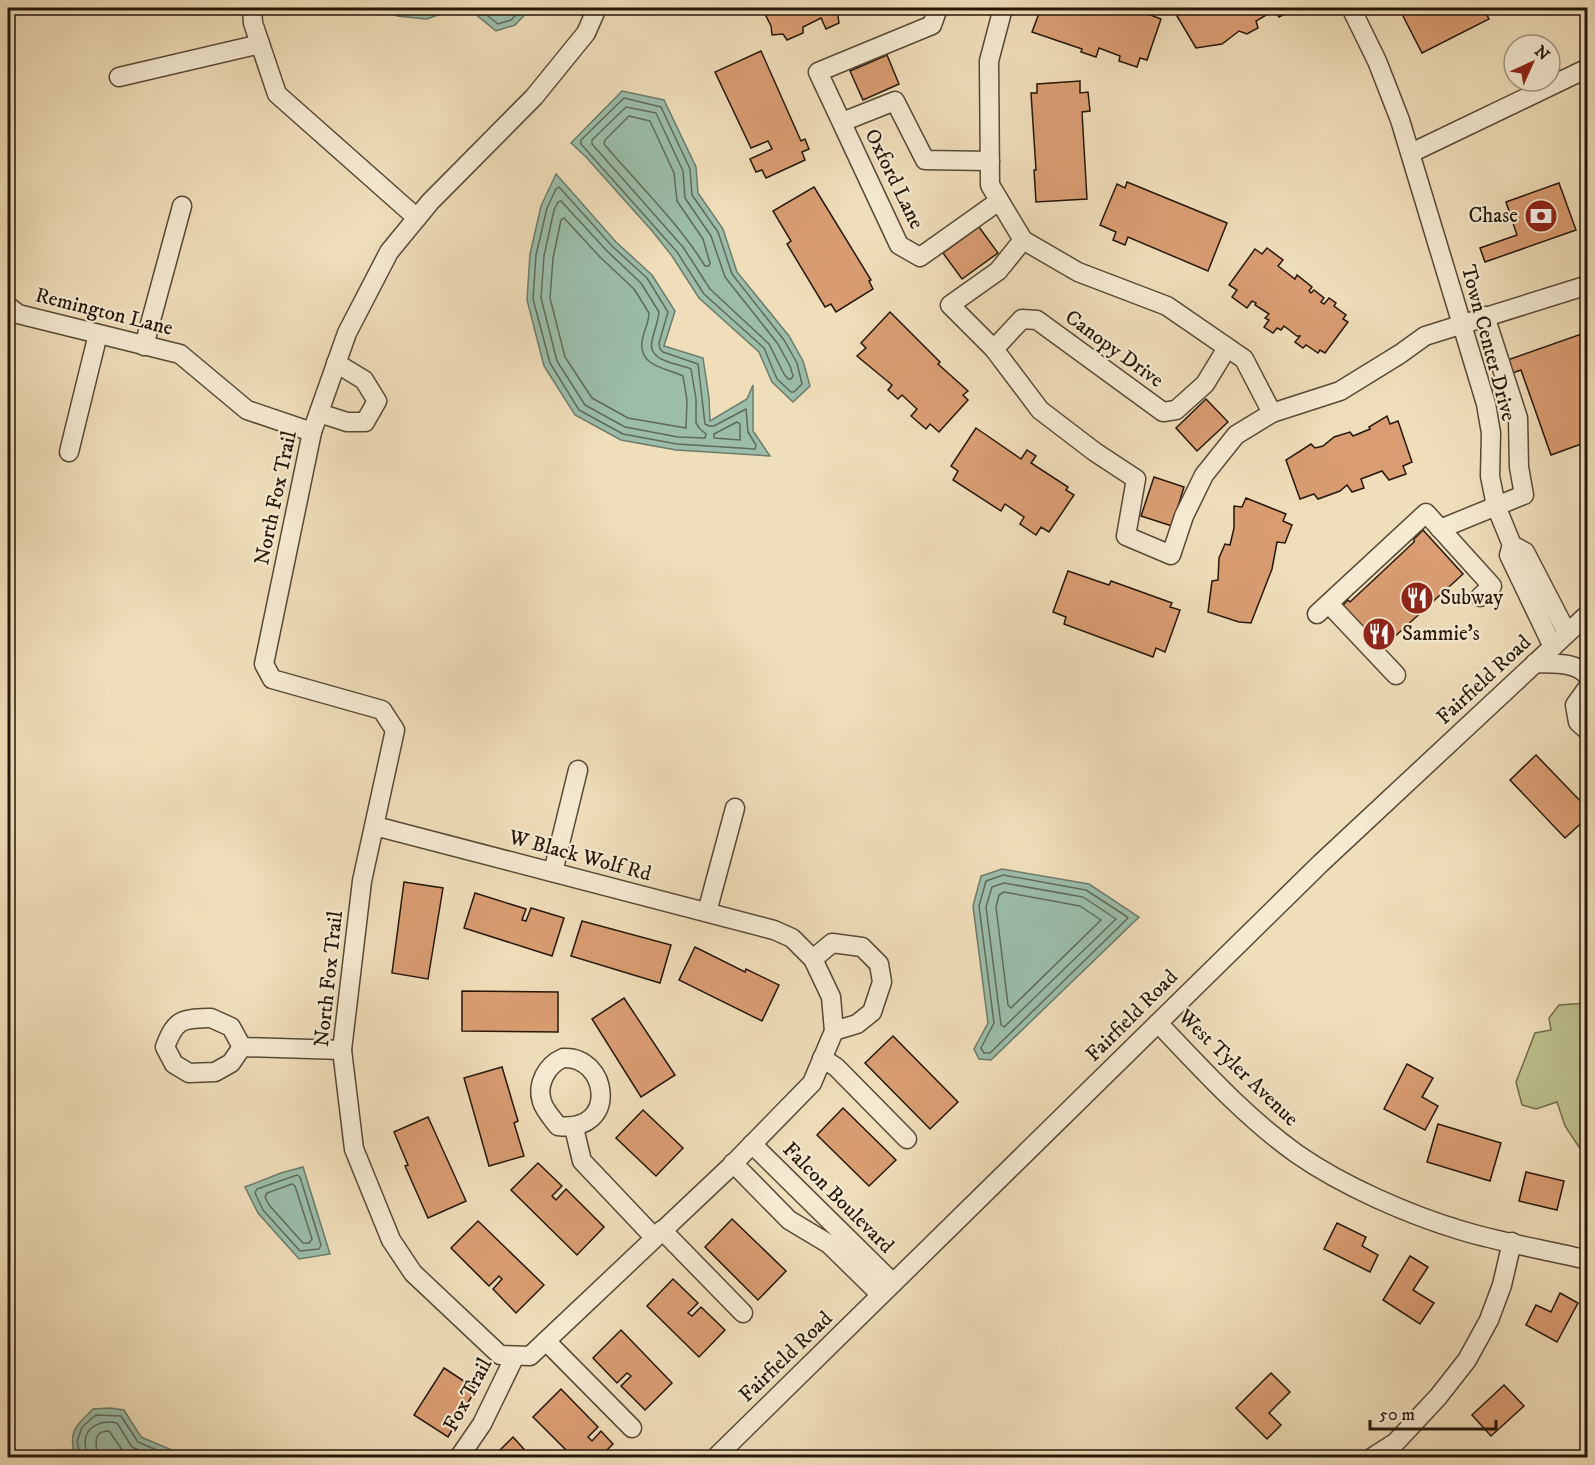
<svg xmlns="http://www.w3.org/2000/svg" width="1595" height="1465" viewBox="0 0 1595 1465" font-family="'IM FELL DW Pica',serif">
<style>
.green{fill:#bdc08d;stroke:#716c4c;stroke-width:1.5}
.water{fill:#9bbdaa;stroke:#6c7b6a;stroke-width:1.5}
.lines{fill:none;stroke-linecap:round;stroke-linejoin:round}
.shore{stroke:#606a5a;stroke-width:1.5}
.building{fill:#da9d72;stroke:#25170a;stroke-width:1.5}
.minor-casing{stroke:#584936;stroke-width:21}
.minor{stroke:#f5ead2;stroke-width:18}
.labels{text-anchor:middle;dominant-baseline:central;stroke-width:4.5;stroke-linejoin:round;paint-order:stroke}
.street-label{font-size:21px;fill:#25170a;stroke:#f5ead2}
.poi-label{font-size:21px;fill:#25170a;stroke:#f5ead2;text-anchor:start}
</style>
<rect width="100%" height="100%" fill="#f0deba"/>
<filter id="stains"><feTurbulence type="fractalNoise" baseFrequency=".00333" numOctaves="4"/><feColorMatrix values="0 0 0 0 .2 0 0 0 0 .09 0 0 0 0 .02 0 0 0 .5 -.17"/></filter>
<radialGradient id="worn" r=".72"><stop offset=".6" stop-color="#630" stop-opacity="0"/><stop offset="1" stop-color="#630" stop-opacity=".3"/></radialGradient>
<!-- green -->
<path class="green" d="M1587,1003H1588L1587,1149L1579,1147L1565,1126L1557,1102L1536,1109L1522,1105L1516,1082L1535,1033L1551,1030L1549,1018L1559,1005Z"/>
<!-- water -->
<g class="water">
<path d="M390,8H531L515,25L496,31L475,14L452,10L427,19L397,16Z"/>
<path d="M622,91L664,100L696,167L698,193L723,229L737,272L789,336L803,361L810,386L793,402L772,382L759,352L699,298L672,256L653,232L586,157L571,143Z"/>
<path d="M556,174L616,242L652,275L675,311L664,346L703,358L709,398L710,421L747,399L753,385V431L770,456L676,450L621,440L575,415L544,366L527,300L530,254L541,206Z"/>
<path d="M1002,869L1089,884L1139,917L991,1060L979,1059L974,1049L988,1023L973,906L981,876Z"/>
<path d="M303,1167L330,1254L299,1259L258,1213L245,1187L281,1173Z"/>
<path d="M110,1408L124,1410L141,1437L188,1457H75C68,1432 75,1426 93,1409Z"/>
</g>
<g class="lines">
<!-- shore -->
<g class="shore">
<path d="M474,8L479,9L498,24L511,20L523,8"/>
<path d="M624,98L661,107L690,169L692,195L718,232L732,274L784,340L797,363L802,384L794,392H791L777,379L764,348L704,294L677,252L581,144V140Z"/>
<path d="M626,107L656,113L683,171L685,198L711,236L725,277L778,344L790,366L793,376L791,379H788L784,374L769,344L710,289L683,247L592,144V140Z"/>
<path d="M629,116L650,121L674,173L677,201L703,239L710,263L709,266H705C677,221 638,184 604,144L605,140Z"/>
<path d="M559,187L612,246L647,278L668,312L659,343L660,349L663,352L698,364L705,424L709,426H714L746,409L748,432L756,445L755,449L677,444L623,434L579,410L550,363L533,299L536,255L547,208L556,189Z"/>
<path d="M561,201L607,251L641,283L659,312C658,322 654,331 652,341C647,362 678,363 691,369L696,399V423L700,429L706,434L705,438L678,437L625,427L585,405L557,361L541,298L544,256L554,210L558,202Z"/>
<path d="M564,218L600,257L634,289L649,313C649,323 643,332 642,342C639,367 667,368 683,376L687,400L686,428L628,418L592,398L565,357L550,298L553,258L561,220Z"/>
<path d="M737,422L740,424V440L714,438V434Z"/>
<path d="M1003,875L1086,890L1126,916L1128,918L990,1053H984L981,1048L994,1023L979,906L986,881Z"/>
<path d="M1004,883L1083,897L1116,919L1004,1027L1001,1025L986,907L992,887Z"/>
<path d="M1004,892L1080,906L1101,920L1011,1008L1008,1005L996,907L999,895Z"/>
<path d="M297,1175L300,1177L321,1245L319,1249L300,1251L263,1210L255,1193L257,1189Z"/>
<path d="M292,1184L295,1186L312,1239L309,1243H303L269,1205L265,1197L267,1193Z"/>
<path d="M81,1458L77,1442L82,1427L96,1415L121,1416L138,1442L175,1458"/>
<path d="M88,1458C88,1453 85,1448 85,1443C85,1425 103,1420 117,1423L132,1447L156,1458"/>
<path d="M97,1458C97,1445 91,1431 109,1431L123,1451L132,1458"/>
</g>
</g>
<!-- building -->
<g class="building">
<path d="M762,8H841L837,9L839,23L826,29L821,18L803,27V33L787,40L783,34L772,35L771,26Z"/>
<path d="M1041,8H1132L1161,19L1147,60L1140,58L1137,67L1119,61L1120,56L1099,48L1096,57L1081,52L1082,49L1032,32Z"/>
<path d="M1180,8H1296L1279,17L1275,10L1256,21L1258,28L1247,34L1239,31L1222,44L1196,48L1174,11Z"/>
<path d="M1403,8H1483L1489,19L1422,53L1402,14L1405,13Z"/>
<path d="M761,51L801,141L805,139L809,149L802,152L805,160L766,178L762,170L756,172L750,159L772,149L768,141L751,148L715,72Z"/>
<path d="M887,55L899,84L863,100L850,71Z"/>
<path d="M1080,81V93L1088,92L1090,111L1082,112L1087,199L1036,202L1034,170H1036L1031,93H1037V84Z"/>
<path d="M1127,182L1227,223L1208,271L1128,237L1125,245L1113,240L1116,232L1100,225L1117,184L1125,188Z"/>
<path d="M1559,183L1576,230L1485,262L1480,248L1517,235L1506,202Z"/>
<path d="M814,187L871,280L869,281L873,289L836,312L831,304L825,307L787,244L791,241L773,211Z"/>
<path d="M979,227L998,253L962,279L943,253Z"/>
<path d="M1267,248L1283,260L1278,266L1295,279L1297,275L1312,287L1309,291L1311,293L1314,290L1324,298L1321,302L1324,304L1329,298L1336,303L1334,306L1346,315L1343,319L1348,322L1325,353L1320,350L1318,353L1306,345L1303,348L1295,342L1300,336H1297L1284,326L1281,330L1277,328L1273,333L1264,327L1269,320L1265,318L1269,314L1255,305L1256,303L1252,301L1247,308L1232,297L1237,290L1229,285L1255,249L1262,254Z"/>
<path d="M890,312L940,362L938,364L968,391L963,395L968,400L939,432L930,424L926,429L911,416L917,409L902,395L898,399L888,390L892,385L857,356L866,348L861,343Z"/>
<path d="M1587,332L1588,449L1584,443L1551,455L1521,370L1507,375L1502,362Z"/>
<path d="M1206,399L1228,422L1197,451L1176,428Z"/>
<path d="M1387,416L1390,424L1398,421L1412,462L1403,466L1406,474L1389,480L1382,471L1361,479L1364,488L1352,492L1347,485L1340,491L1318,499L1314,494L1300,499L1286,460L1311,444L1315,448L1323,446L1334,437L1350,432L1353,436L1370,429L1369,427Z"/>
<path d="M976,428L1021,459L1027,450L1036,456L1031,463L1068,487L1066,490L1074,495L1049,532L1041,527L1036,535L1020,524L1024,517L1005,504L1001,511L953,480L958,471L951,466Z"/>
<path d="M1154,477L1184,487L1172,526L1141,516Z"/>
<path d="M1246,498L1286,514L1283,521L1292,525L1285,543L1277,542L1272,569L1251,623L1239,622L1208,612L1212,581L1218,580L1219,558L1225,544L1230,545L1234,528V506L1242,507Z"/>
<path d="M1423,530L1463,574L1379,651L1342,606L1348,600L1350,602L1414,542V539Z"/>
<path d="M1068,571L1109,585L1111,581L1172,603L1170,607L1180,610L1165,652L1156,648L1153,657L1064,624L1066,617L1053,612Z"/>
<path d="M1536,755L1588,809V817L1565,838L1510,780Z"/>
<path d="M404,882L443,888L428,979L392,973Z"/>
<path d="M475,893L526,909L522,920L526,921L531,908L564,918L552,956L464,928Z"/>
<path d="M582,921L671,945L660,983L571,956Z"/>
<path d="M695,947L745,972L746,969L779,985L762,1021L679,980Z"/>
<path d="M462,991L558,992V1032L462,1031Z"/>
<path d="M624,998L675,1075L641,1097L592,1019Z"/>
<path d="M893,1036L958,1102L930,1129L865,1063Z"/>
<path d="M1407,1064L1433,1078L1422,1097L1438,1106L1425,1130L1384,1109Z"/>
<path d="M502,1067L518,1121L514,1123L524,1156L489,1166L464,1078Z"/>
<path d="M843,1108L896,1160L869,1186L817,1135Z"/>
<path d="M643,1110L683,1148L656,1176L616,1138Z"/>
<path d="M428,1117L466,1201L428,1218L405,1166L408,1165L394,1132Z"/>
<path d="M1438,1124L1501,1143L1490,1181L1427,1162Z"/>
<path d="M538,1163L562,1186L552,1196L556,1200L566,1189L604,1227L577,1255L511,1190Z"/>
<path d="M1526,1172L1564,1181L1557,1210L1519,1201Z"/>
<path d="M732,1219L786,1271L758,1300L705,1247Z"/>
<path d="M478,1221L544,1285L516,1313L493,1289L502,1279L499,1276L489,1286L451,1248Z"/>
<path d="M1337,1223L1366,1237L1362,1246L1378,1255L1370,1272L1324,1249Z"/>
<path d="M1410,1256L1428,1267L1413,1290L1434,1303L1420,1324L1383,1300Z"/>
<path d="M673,1279L698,1303L688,1313L692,1316L701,1307L725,1330L699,1357L647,1306Z"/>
<path d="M1560,1293L1578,1303L1557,1342L1526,1325L1536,1305L1551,1312Z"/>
<path d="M621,1330L672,1383L645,1410L621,1386L631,1376L627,1373L617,1383L593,1358Z"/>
<path d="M444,1368L476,1389L448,1437L414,1415Z"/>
<path d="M1271,1373L1290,1392L1269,1413L1281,1425L1267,1439L1236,1408Z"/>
<path d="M1504,1385L1524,1406L1491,1436L1472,1415Z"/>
<path d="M561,1389L598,1427L588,1437L592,1441L601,1431L613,1444L599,1458H574L533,1417Z"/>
<path d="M513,1437L532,1458H492Z"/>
</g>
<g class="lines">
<!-- minor casing -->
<g class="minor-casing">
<g id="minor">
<path d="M252,8L253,23L277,94L417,218"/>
<path d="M938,8L932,25L818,72L899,245L920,257L999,201"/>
<path d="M1003,8L989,61L990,185L1023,240L1078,272L1167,306L1244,359L1272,413L1340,391L1400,354L1425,336L1588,285"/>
<path d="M1351,8L1377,61L1400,120L1486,404L1491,433L1490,476L1496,506L1512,545L1525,552L1567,633"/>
<path d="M119,77L260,44"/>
<path d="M842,122L895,101L925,160L990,161"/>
<path d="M1411,153L1588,68"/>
<path d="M1023,240L998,271L950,305L994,349L1040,410L1095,452L1136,479L1126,536L1171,555L1184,516L1204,475L1236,435L1272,413"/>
<path d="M8,306L18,314L180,354L247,410L312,432"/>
<path d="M1485,316L1518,418L1519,467L1524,495"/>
<path d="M144,346L182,206"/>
<path d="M994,349L1022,319L1037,320L1163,412L1176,410L1205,384L1227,348"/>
<path d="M319,413L347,422H365L377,401L364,380L336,363"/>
<path d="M69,452L98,334"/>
<path d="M1440,529L1521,496"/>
<path d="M1512,545L1509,555L1553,647"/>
<path d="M1329,604L1396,675"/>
<path d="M1317,614L1426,513L1492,586L1480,597"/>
<path d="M1535,663C1553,664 1575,661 1588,676"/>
<path d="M1588,687L1575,705L1578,722L1588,731"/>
<path d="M375,826L774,930L792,938L813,959L831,997L834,1031L812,1083L730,1167L530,1356L500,1355L413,1273L391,1240L354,1149L342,1050L362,881L395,730L382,710L272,679L264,664L312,432L347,333L389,252L430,202L534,97L586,33L597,8"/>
<path d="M553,872L578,770"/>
<path d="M707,912L735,808"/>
<path d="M813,959L832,943L862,947L879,964L882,982L872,1012L857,1024L834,1031"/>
<path d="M211,1018L231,1027L242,1047L231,1063L215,1072L189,1073L174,1064L165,1047C176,1018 182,1019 211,1018Z"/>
<path d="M1158,1023C1202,1069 1245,1117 1297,1154C1343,1186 1409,1215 1463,1231C1503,1243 1547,1250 1588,1260"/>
<path d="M242,1047L342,1050"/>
<path d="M563,1058C608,1055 620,1133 558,1126C552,1118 545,1111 542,1102C536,1084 547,1065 563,1058Z"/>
<path d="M822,1058L836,1067L907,1139"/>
<path d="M574,1128L582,1161L654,1237"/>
<path d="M752,1144L893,1283"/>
<path d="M733,1163L789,1220L829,1244L881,1295"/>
<path d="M662,1230L743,1313"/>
<path d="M546,1341L632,1428"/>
<path d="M460,1456L482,1424L515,1356"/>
<path d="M715,1458L1321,863L1588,614"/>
<path d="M1371,1458L1396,1442L1438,1397L1467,1360L1489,1320L1502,1285L1512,1242"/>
</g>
</g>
<!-- minor -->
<use href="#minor" class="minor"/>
</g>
<!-- icons -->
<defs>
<g id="bank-disc" transform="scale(1.725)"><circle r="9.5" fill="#8f2418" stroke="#f5ead2"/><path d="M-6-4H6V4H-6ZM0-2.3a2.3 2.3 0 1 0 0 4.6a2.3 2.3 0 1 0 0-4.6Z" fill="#fff"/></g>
<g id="restaurant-disc" transform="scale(1.725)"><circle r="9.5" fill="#8f2418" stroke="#f5ead2"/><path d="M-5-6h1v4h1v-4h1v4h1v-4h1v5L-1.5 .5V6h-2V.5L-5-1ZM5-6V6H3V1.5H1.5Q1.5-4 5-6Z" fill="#fff"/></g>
</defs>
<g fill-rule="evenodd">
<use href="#bank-disc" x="1541" y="216"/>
<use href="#restaurant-disc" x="1417" y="598"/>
<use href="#restaurant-disc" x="1379" y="634"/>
</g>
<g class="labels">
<!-- street labels -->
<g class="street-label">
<text transform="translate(894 179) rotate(64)">Oxford Lane</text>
<text transform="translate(104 312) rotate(14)">Remington Lane</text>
<text transform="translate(1488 343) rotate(75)">Town Center Drive</text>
<text transform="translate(1114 349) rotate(36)">Canopy Drive</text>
<text transform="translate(276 498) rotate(-78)">North Fox Trail</text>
<text transform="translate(1484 680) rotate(-43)">Fairfield Road</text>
<text transform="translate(580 856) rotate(15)">W Black Wolf Rd</text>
<text transform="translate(329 979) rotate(-84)">North Fox Trail</text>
<text transform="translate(1132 1016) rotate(-45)">Fairfield Road</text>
<text transform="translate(1238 1068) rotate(44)">West Tyler Avenue</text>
<text transform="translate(838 1198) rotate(45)">Falcon Boulevard</text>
<text transform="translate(786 1357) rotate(-44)">Fairfield Road</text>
<text transform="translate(468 1395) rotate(-62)">Fox Trail</text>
</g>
<!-- poi labels -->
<g class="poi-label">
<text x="1518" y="216" text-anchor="end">Chase</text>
<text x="1440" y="598">Subway</text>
<text x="1402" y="634">Sammie's</text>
</g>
</g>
<!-- margin -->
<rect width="1595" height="1465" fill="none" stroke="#f0deba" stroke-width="30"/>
<rect x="9" y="9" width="1577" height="1447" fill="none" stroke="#25170a" stroke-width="3"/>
<rect x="15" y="15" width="1565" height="1435" fill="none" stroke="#25170a" stroke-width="1.5"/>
<!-- north arrow -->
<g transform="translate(1532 63) rotate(45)"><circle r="28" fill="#f5ead2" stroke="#a29682" stroke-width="1.5"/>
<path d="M0-4.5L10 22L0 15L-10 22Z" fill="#8f2418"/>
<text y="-9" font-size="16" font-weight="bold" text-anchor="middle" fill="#25170a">N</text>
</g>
<!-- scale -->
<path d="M1370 1420v9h126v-9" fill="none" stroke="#25170a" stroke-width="3"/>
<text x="1379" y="1420" font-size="18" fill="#25170a" stroke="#f5ead2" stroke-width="4.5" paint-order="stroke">50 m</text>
<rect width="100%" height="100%" filter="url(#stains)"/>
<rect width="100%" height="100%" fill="url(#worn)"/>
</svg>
